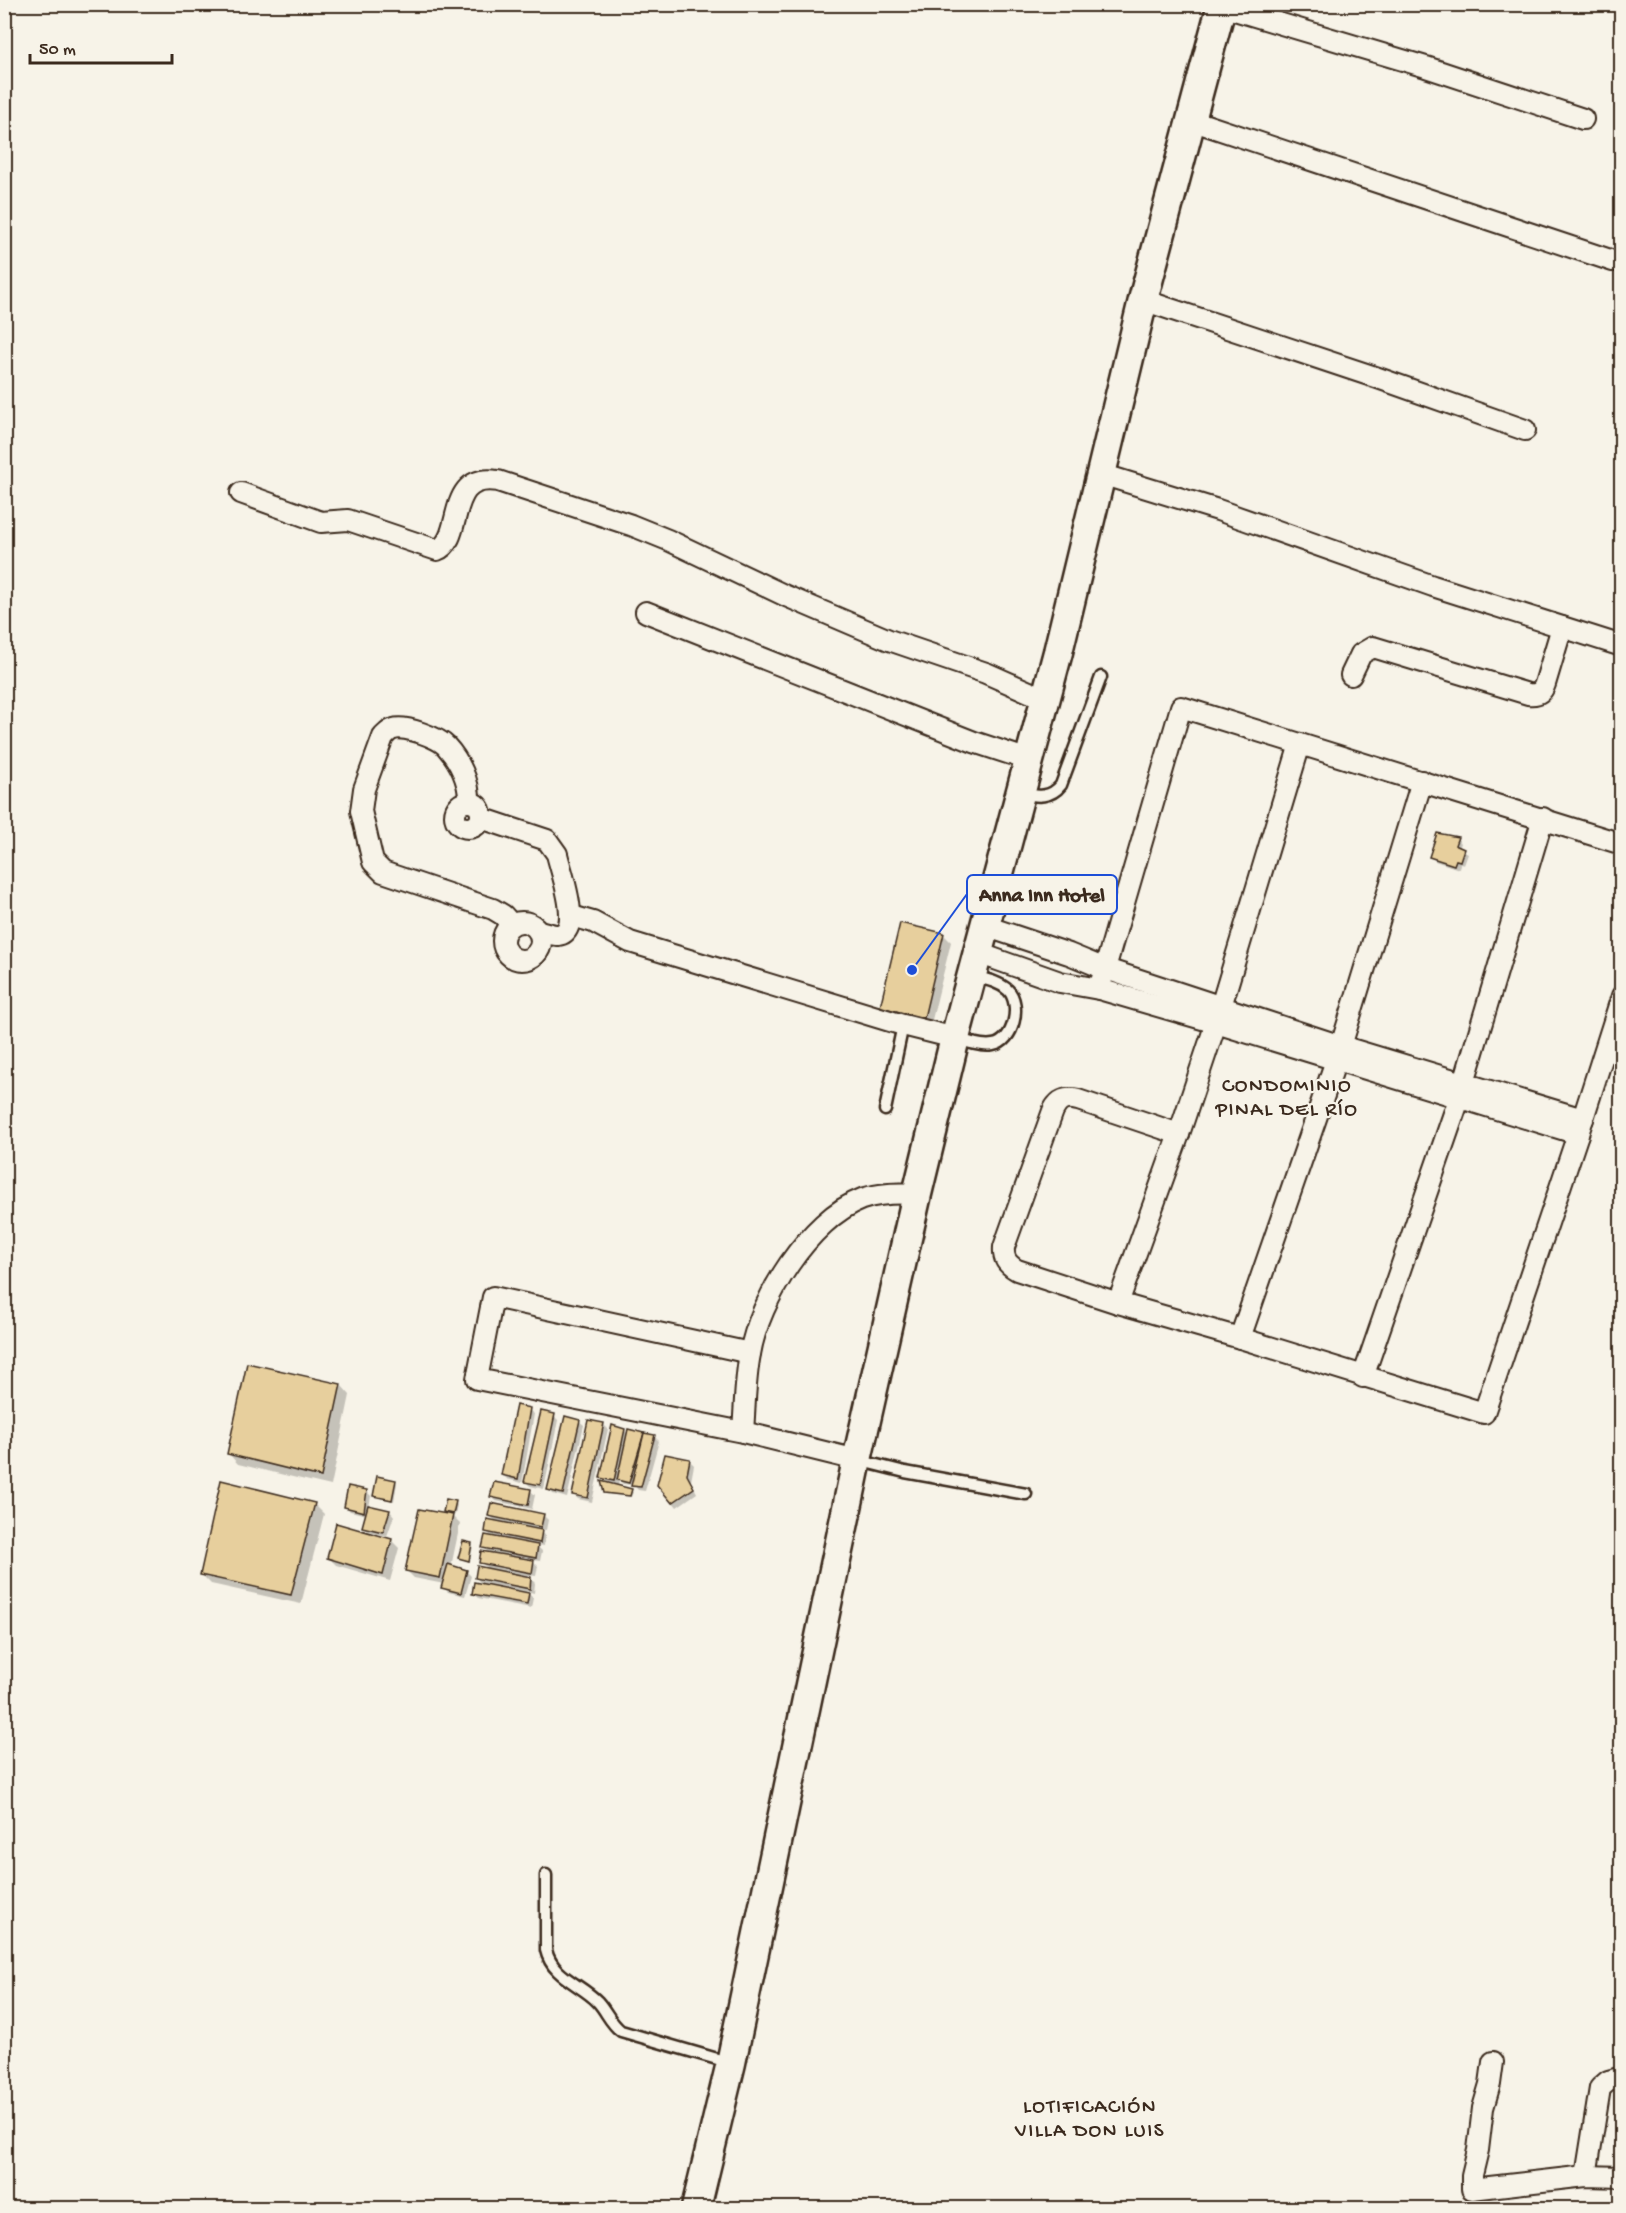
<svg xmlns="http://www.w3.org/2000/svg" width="1626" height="2213" viewBox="0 0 1626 2213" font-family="'Gochi Hand',sans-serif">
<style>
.shadow{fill:#0003}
.building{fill:#e7cf9d;stroke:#3b2a1e;stroke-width:1.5}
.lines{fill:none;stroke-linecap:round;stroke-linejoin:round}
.service-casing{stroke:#3b2a1e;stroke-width:15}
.minor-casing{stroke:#3b2a1e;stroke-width:24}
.secondary-casing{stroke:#3b2a1e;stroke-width:33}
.service{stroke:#f7f3e8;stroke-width:10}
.minor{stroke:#f7f3e8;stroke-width:20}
.secondary{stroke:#f7f3e8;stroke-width:28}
.labels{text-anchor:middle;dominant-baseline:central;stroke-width:4.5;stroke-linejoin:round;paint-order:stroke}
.neighbourhood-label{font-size:21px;letter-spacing:1.5px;fill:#3b2a1e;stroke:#f7f3e8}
.leader{fill:none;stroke:#1d4ed8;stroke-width:2}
.callout-dot{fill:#1d4ed8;stroke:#f7f3e8;stroke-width:2}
.callout{fill:#f7f3e8;stroke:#1d4ed8;stroke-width:2}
.callout-label{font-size:21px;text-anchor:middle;font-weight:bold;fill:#3b2a1e}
</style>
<rect width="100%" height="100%" fill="#f7f3e8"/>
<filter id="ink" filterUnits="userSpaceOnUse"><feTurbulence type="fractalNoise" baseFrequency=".0167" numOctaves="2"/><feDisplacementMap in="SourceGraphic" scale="12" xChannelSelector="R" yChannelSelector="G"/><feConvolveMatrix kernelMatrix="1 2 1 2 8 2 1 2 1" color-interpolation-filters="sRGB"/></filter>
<g filter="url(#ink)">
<!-- shadow -->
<g class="shadow">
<path d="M1457,838L1461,843L1459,849L1468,854L1464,865L1460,864L1459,869L1435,861L1431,856Z"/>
<path d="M901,925L944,935L951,942L931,1024L889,1014L882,1007Z"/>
<path d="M341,1385L350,1395L331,1486L238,1464L229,1454Z"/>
<path d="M529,1410L534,1414L522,1483L507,1479L503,1475Z"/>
<path d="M554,1416L558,1420L544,1489L530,1486L526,1482Z"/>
<path d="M579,1421L584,1425L567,1498L553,1494L549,1490Z"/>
<path d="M603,1424L608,1429L592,1502L578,1499L573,1494Z"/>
<path d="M624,1430L628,1434L629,1431L655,1437L659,1441L645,1491L638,1490L634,1485L623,1484L619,1480L618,1487L631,1491L633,1492L631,1497L607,1494L605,1492L609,1484L602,1478Z"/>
<path d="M689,1460L694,1465L691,1481L697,1493L677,1507L658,1484Z"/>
<path d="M395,1481L397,1483L394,1501L374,1495Z"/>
<path d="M531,1491L535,1495L532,1509L496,1501L491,1496Z"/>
<path d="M367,1492L371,1496L369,1507L390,1511L394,1516L387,1536L368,1531L364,1527L367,1515L350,1511L346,1507Z"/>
<path d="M456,1503L457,1505L455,1515L450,1514L460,1524L451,1567L466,1571L471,1576L465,1596L448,1592L443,1587L444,1584L414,1578L407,1571L450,1516L445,1511Z"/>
<path d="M314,1504L324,1514L301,1604L211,1584L201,1574Z"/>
<path d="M490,1515L544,1516L548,1520L546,1530L538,1529L545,1536L544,1546L536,1545L542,1551L540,1561L532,1560L538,1566L536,1576L527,1575L535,1583L534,1593L526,1591L533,1598L531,1608L478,1598L473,1594L483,1585L476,1578L488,1569L481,1562L490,1554L483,1547L493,1538L486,1531L497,1523Z"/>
<path d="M337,1525L392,1541L399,1548L390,1581L336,1565L329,1558Z"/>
<path d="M472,1544L473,1546L470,1562L461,1559L460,1558Z"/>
</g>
<!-- building -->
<g class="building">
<path d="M1437,833L1458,837L1455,845L1464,849L1460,861L1456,860L1454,865L1429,857Z"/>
<path d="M900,923L944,933L924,1018L880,1007Z"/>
<path d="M247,1363L341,1384L321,1477L227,1454Z"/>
<path d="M516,1405L530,1408L518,1479L501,1475Z"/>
<path d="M541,1411L555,1414L540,1485L524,1482Z"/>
<path d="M565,1416L580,1420L563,1494L547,1490Z"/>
<path d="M588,1420L604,1423L588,1498L572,1495Z"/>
<path d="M612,1425L625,1429L614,1481L600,1478Z"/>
<path d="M628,1429L644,1433L629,1483L617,1480Z"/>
<path d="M644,1433L655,1435L641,1487L631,1486Z"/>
<path d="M665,1454L690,1459L687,1475L694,1488L672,1503L657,1485Z"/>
<path d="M377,1476L396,1480L392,1500L373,1496Z"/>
<path d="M221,1480L315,1503L291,1595L200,1575Z"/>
<path d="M601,1481L632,1489L630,1496L604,1493Z"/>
<path d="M494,1482L531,1489L528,1505L490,1497Z"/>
<path d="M348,1486L367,1490L364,1512L344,1507Z"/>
<path d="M446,1499L456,1501L453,1514L443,1512Z"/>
<path d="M491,1503L544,1514L541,1527L488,1516Z"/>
<path d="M368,1505L390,1510L383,1532L362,1527Z"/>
<path d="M419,1509L453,1515L440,1578L405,1571Z"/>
<path d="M487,1519L542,1530L540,1543L485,1532Z"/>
<path d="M336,1523L392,1539L383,1575L327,1558Z"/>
<path d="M485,1535L538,1545L536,1558L482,1548Z"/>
<path d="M463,1541L472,1543L469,1561L458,1558Z"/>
<path d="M481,1551L534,1560L532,1573L479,1563Z"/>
<path d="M448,1564L467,1570L461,1593L441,1588Z"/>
<path d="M477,1566L531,1577L530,1589L475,1578Z"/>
<path d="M474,1582L529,1593L527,1604L472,1594Z"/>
</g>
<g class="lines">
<!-- service casing -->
<g class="service-casing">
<g id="service">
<path d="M1022,793C1037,797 1051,798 1061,785L1101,677"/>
<path d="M956,1038C967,1042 981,1047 993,1045C1014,1042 1022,1004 1008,990C998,981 984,979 973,976"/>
<path d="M885,1110L903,1025"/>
<path d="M857,1460L905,1472L1026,1494"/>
<path d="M546,1875V1950C552,1977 581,1984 598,2002C607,2012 610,2023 621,2031L731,2063"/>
</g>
</g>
<!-- minor casing -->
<g class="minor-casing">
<g id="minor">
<path d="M1221,6L1426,67L1583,119"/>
<path d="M1191,120L1613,261"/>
<path d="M1143,300L1378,378L1525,430"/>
<path d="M1101,474L1218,510L1433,586L1622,646"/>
<path d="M241,493L321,522L348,520L437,550C465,540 444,472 498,481L631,525L668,540L786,596L889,640L986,673L1045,699"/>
<path d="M646,612L974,742L1029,760"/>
<path d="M1351,675L1361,654L1373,647L1528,694C1536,695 1542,693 1545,684L1562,627"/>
<circle cx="468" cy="815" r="13"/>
<path d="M469,802C470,782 459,760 446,746C439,738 405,725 394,729C389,730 386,734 383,737L364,789L361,811L373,862L383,872L493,909L503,915L511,924"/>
<path d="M481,818L547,840L557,854C560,869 584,932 558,935C552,935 545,932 539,931"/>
<path d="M572,916L593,922L630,942L903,1025L955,1038"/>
<circle cx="522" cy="941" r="19"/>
<path d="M985,926L1069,954L1103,968L1341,1046L1583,1119"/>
<path d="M978,953L1060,982L1099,989L1216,1023L1578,1134"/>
<path d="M1099,989L1181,707L1622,844"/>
<path d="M1179,1134L1078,1100C1066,1097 1059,1099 1053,1111L1004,1247C1003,1259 1007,1264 1017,1270L1118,1303L1240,1338L1484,1413L1578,1134L1622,996"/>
<path d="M1118,1303L1179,1134L1216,1023L1300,744"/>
<path d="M1240,1338L1341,1046L1422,781"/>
<path d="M750,1353L493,1297L477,1379L743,1432L857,1460"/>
<path d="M1363,1377L1459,1099L1543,818"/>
<path d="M743,1432C745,1406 745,1379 750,1354C759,1300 809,1219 862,1199C880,1193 898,1193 917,1194"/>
<path d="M1493,2062L1490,2084L1483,2108L1478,2150L1472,2175V2189L1586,2176L1622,2177"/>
<path d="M1586,2176L1600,2088L1608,2081L1622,2077"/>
</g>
</g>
<!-- secondary casing -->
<g class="secondary-casing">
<path id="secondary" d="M696,2208L731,2063L857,1460L917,1194L955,1038L1058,652L1143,300L1222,4"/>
</g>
<!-- service -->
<use href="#service" class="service"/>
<!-- minor -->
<use href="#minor" class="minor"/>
<!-- secondary -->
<use href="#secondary" class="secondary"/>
</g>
</g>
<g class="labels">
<!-- neighbourhood labels -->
<g class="neighbourhood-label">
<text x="1287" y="1087">CONDOMINIO<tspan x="1287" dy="24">PINAL DEL RÍO</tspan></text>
<text x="1090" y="2108">LOTIFICACIÓN<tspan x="1090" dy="24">VILLA DON LUIS</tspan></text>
</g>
</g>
<!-- callouts -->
<path class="leader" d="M912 970L967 894"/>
<circle class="callout-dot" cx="912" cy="970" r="6"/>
<rect class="callout" x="967" y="875" width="150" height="39" rx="6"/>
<g class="callout-label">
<text x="1042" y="901">Anna Inn Hotel</text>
</g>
<!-- margin -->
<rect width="1626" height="2213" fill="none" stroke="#f7f3e8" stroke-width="24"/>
<rect x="12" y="12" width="1602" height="2189" fill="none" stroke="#3b2a1e" stroke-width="2" filter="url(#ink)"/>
<!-- scale -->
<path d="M30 54v9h142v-9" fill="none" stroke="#3b2a1e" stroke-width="3"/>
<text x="39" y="54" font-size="18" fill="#3b2a1e" stroke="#f7f3e8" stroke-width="4.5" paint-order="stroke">50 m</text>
</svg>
